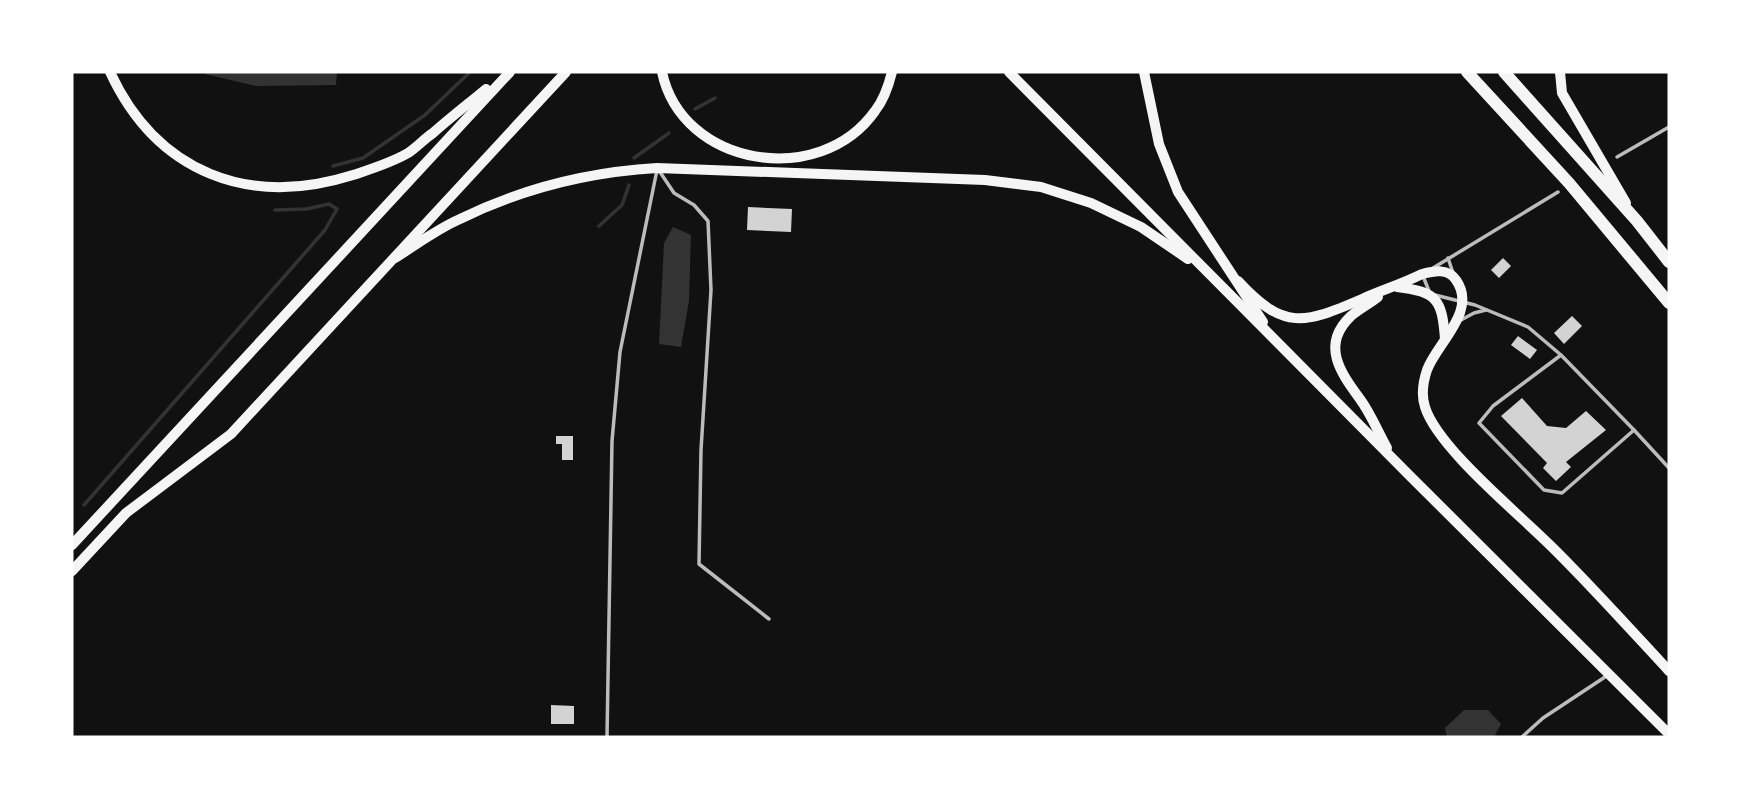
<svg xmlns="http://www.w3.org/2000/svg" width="1741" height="809" viewBox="0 0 1741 809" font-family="'Fira Sans',sans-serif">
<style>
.water{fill:#333}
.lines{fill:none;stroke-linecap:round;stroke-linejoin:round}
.stream{stroke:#333;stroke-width:3.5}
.building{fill:#d3d3d3}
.service{stroke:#bcbcbc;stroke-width:3.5}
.trunk{stroke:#f5f5f5;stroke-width:10}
.motorway{stroke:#f5f5f5;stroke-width:12}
</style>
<rect width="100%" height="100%" fill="#111"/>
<!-- water -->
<g class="water">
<path d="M205,72H337L336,85L256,86L205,74Z"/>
<path d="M673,227L691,235L689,301L681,347L659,344L664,243Z"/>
<path d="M1464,710H1488L1501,724L1494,737H1447L1445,728Z"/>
</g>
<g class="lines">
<!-- stream -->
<g class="stream">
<path d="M695,109L715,98"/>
<path d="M634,158L669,133"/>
<path d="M333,166L363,158L425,115L470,72"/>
<path d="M599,226L622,205L629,185"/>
<path d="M84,505L325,230L337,209L329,204L306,209L275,210"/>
</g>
</g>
<!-- building -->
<g class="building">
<path d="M748,207L792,209L791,232L747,230Z"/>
<path d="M1503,258L1511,266L1499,278L1491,270Z"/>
<path d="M1572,316L1582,326L1564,344L1554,333Z"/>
<path d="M1518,336L1537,350L1530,359L1511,345Z"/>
<path d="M1522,398L1547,426L1566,428L1586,411L1606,430L1566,462L1571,467L1556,481L1543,468L1547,463L1501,416Z"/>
<path d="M556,436H573V460H562V444H556Z"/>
<path d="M551,705L574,706V724H551Z"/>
</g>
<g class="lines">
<!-- service -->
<g class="service">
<path d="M1617,157L1669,127"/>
<path d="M660,172L674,193L694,205L708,221L711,290L701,450L699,564L769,619"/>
<path d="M1448,258L1453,273"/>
<path d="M1433,268L1558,192"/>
<path d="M1423,276L1429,291"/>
<path d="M1435,295L1475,305L1528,327L1561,355L1634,430L1562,493L1544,490L1479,423L1493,406L1561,355"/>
<path d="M1461,320L1474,313L1486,310"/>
<path d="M1634,430L1669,468"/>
<path d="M607,737L612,441L620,352L657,170"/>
<path d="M1522,737L1543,718L1608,675"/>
</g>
<!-- trunk -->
<g class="trunk">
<path d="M110,72C157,173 249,208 353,175C371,169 391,163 408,153C416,148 424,139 433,133C450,118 468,104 486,89"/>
<path d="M662,72C682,167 820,189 875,111C883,101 889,84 892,72"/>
<path d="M1009,72L1409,475L1669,734"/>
<path d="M1144,72L1159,144L1178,192L1263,322"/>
<path d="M1560,72L1562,93L1626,203"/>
<path d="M395,258C416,245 437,229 460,219C521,189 589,172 657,168L985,180L1041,187L1091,203L1141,227L1188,259"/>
<path d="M1238,281C1284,331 1304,324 1362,299C1382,290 1402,284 1422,274C1434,271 1448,268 1456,280C1478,311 1437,343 1427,370C1423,382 1421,395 1425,407C1438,449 1523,517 1556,551C1595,590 1632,631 1669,671"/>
<path d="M1397,287C1437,292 1442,299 1445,339"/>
<path d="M1378,297C1369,304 1359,309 1351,316C1320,345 1341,373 1360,399C1371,414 1378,432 1387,448"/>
<path d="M72,545L510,72"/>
<path d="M72,571L126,513L231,434L566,72"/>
</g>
<!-- motorway -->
<g class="motorway">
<path d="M1467,72L1569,183L1669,303"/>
<path d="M1504,72L1637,221L1669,262"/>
</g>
</g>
<!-- border -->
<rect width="1741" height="809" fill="none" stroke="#ffffff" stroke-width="147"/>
</svg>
